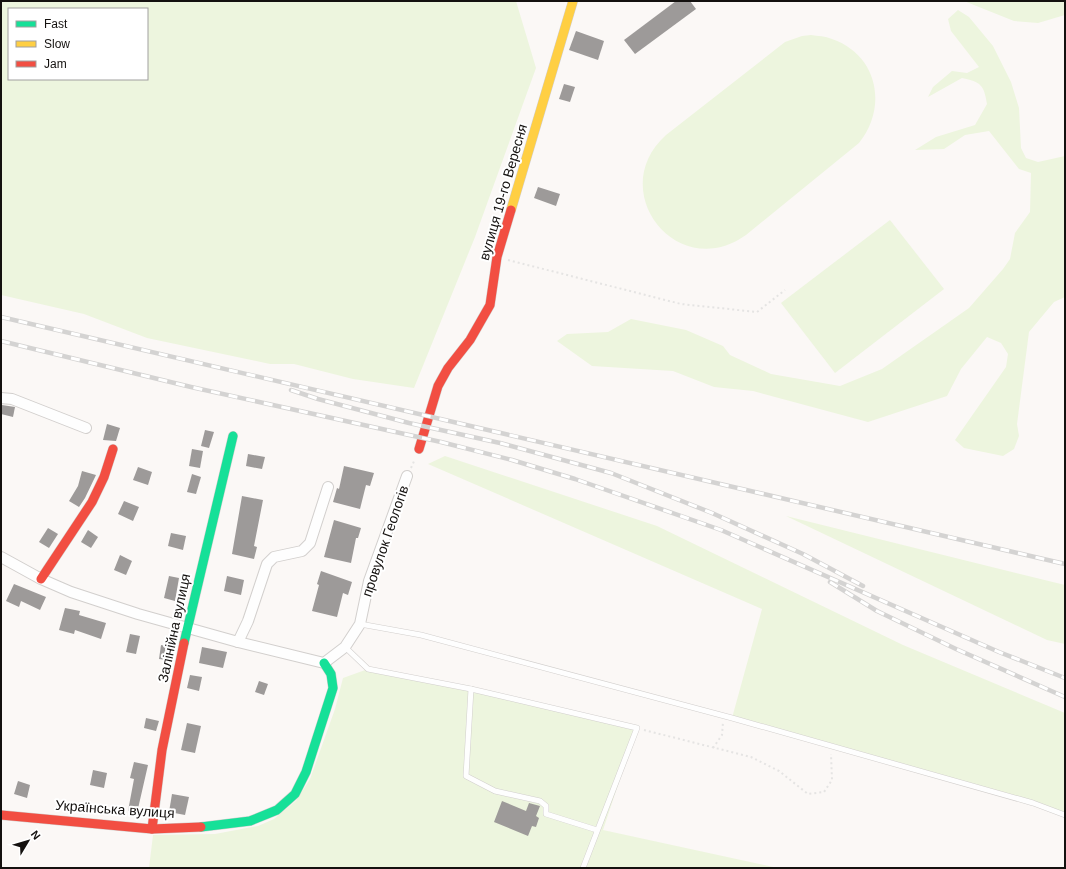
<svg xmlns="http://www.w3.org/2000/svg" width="1066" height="869" viewBox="0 0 1066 869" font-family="Helvetica,sans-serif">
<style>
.green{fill:#edf5de;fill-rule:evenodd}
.building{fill:#9d9a99}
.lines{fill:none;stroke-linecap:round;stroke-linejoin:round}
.lane-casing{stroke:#d2cfcd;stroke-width:6}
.street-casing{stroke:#d2cfcd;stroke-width:12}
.fast-casing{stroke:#d2cfcd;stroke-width:10}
.slow-casing{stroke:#d2cfcd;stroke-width:10}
.jam-casing{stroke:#d2cfcd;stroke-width:10}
.path{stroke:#e5e4e3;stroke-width:2;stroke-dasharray:2 3;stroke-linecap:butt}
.lane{stroke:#fefefe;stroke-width:5}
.street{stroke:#fefefe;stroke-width:10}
.fast{stroke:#16e098;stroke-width:9}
.slow{stroke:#ffcf43;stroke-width:9}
.jam{stroke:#f24e42;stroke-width:9}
.rail-casing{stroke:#d4d3d2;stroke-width:4.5}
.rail{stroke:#fff;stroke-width:3;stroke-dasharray:9;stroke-linecap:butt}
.labels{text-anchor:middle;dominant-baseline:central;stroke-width:4;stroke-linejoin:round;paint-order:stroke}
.street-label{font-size:14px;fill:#14110f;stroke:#fff}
</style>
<rect width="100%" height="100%" fill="#fbf8f6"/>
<!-- green -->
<g class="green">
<path d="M1,1H516L536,68L475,237L414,388L353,379L294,364H270L147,338L84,314L1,295ZM9,9H147V79H9Z"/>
<path d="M964,1H1065V15L1038,23L1014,21Z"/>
<path d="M958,10L969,17L993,46L1011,82L1019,108L1021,148L1026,158L1038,162L1065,156V297L1054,302L1029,332L1017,424L1019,436L1014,449L1003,456L964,448L955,440L1006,367L1008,354L1001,343L987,337L961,369L947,396L868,422L753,391L714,387L673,371L592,366L557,341L567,334L608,332L631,319L686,330L723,346L730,355L771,374L840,386L882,369L969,308L1003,269L1010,259L1015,233L1030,212L1031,173L1019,169L989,131L965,135L944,149L915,150L936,137L975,125L987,104C984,85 981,82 962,78L928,97L933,87L952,71L967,73L979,67L951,31L948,19Z"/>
<path d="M811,35C818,36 825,36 832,39C878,55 888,107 859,143L746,235C678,284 604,191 666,135L785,42L802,36Z"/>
<path d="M890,220L944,289L835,373L781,303Z"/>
<path d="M445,456L657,526L903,645L1065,713V815L732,718L762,609L428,464Z"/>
<path d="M786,516L1065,585V644L1047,640Z"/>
<path d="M368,669L471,689L637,728L603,830L778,868H149L153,835L215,834L258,826L274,819L296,801L310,779L335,709L343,678Z"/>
</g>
<!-- building -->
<g class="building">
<path d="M676,1H690L696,9L635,54L624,40Z"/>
<path d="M576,31L604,41L598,60L569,50Z"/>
<path d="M564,84L575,87L570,102L559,99Z"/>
<path d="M538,187L560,194L556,206L534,198Z"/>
<path d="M2,405L15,407L13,417L1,414Z"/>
<path d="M107,424L120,428L116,441L103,440Z"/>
<path d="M205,430L214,432L209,448L201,446Z"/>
<path d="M192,449L203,451L200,468L189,466Z"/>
<path d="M248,454L265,457L262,469L246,466Z"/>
<path d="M344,466L374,473L370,486L366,485L360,509L333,502L337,488L339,489Z"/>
<path d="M138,467L152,472L148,485L133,480Z"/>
<path d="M82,471L96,475L85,498L79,507L69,501L78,486Z"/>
<path d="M192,474L201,477L196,494L187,492Z"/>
<path d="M242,496L263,500L254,546L257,547L254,559L232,554Z"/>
<path d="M124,501L139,507L133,521L118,514Z"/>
<path d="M334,520L361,528L358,538H356L351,563L324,557Z"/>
<path d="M48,528L58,534L49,548L39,542Z"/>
<path d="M88,530L98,537L91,548L81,542Z"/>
<path d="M171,533L186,536L183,550L168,546Z"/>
<path d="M120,555L132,561L126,575L114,570Z"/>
<path d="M321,571L352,582L348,595L343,593L337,617L312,611L319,585L317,584Z"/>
<path d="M169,576L179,578L175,601L164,598Z"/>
<path d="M227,576L244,580L241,595L224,591Z"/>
<path d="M14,584L46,597L40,610L21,601L19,607L6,601Z"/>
<path d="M65,608L80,611L79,615L106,623L101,639L75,630L74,634L59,630Z"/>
<path d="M130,634L140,636L136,654L126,652Z"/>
<path d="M161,645L170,647L167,660L159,659Z"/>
<path d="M202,647L227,652L223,668L199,663Z"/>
<path d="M190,675L202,677L199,691L187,688Z"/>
<path d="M259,681L268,684L264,695L255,692Z"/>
<path d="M146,718L159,721L156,731L144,728Z"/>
<path d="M187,723L201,726L195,753L181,750Z"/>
<path d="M134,762L148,765L137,813L128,811L134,779L130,778Z"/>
<path d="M93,770L107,773L104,788L90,785Z"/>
<path d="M18,781L30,785L27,798L14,794Z"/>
<path d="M172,794L189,797L185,815L169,812Z"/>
<path d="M502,801L526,811L529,803L540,806L536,816L539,818L536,827L532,826L528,836L494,822Z"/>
</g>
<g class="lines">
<!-- lane casing -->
<g class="lane-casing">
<g id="lane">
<path d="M360,624L421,635L732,718L1033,803L1065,815"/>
<path d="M345,647L368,669L471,689L637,728L583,868"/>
<path d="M471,689L466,776L495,791L540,801L546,806V814L597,830"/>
</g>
</g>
<!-- street casing -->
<g class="street-casing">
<g id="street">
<path d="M1,398L12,399L86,428"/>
<path d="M1,557L41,579L71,592L138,614L238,642L324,663L345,647L360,624L369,581L407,476"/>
<path d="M238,642L248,621L267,564L274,557L302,551L310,543L328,487"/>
</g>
</g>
<!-- fast casing -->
<g class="fast-casing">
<g id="fast">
<path d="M184,643L233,436"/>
<path d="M201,827L250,821L277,810L295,794L306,772L333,688L331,674L324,663"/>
</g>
</g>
<!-- slow casing -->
<g class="slow-casing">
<path id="slow" d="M511,210L573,1"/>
</g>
<!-- jam casing -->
<g class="jam-casing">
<g id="jam">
<path d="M419,449L438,386L448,368L470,340L490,305L497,257L511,210"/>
<path d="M41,579L92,502L104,477L113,449"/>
<path d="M1,815L152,829L201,827"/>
<path d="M152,829L162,750L184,643"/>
</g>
</g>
<!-- path -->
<g class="path">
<path d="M508,260L681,304L757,312L785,290"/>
<path d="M411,468L415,459"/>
<path d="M644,730L751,757L779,771L808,794L824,792L832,780L831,754"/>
<path d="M713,748L722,735L723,722"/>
</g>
<!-- lane -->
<use href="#lane" class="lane"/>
<!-- street -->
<use href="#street" class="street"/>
<!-- fast -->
<use href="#fast" class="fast"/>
<!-- slow -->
<use href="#slow" class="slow"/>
<!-- jam -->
<use href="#jam" class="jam"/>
<!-- rail casing -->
<g class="rail-casing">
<g id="rail">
<path d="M1,317L1065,564"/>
<path d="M1,341L191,387L441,442L512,460L575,479L721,530L999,652L1065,678"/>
<path d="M291,390L318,399L409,423L500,443L611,473L712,513L803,554L863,586"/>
<path d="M830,582L877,611L956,649L1065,697"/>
</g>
</g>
<!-- rail -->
<use href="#rail" class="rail"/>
</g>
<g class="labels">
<!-- street labels -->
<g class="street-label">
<text transform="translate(503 192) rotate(-74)">вулиця 19-го Вересня</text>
<text transform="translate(385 541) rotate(-71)">провулок Геологів</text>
<text transform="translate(174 628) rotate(-78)">Залінійна вулиця</text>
<text transform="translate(115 809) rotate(4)">Українська вулиця</text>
</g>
</g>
<!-- border -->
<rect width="1066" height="869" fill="none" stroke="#14110f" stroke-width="4"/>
<!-- legend -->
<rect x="8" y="8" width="140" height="72" fill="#ffffff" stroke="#a1a09f"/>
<rect x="16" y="21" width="20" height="6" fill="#16e098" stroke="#a1a09f"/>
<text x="44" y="28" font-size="12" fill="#14110f">Fast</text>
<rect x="16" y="41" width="20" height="6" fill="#ffcf43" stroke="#a1a09f"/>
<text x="44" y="48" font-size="12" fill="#14110f">Slow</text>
<rect x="16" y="61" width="20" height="6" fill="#f24e42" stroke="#a1a09f"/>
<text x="44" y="68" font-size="12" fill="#14110f">Jam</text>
<!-- north arrow -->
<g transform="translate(28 841) rotate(52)" stroke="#ffffff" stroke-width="3" paint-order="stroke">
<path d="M0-3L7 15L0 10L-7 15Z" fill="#14110f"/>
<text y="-6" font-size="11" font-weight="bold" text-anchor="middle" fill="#14110f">N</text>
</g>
</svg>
